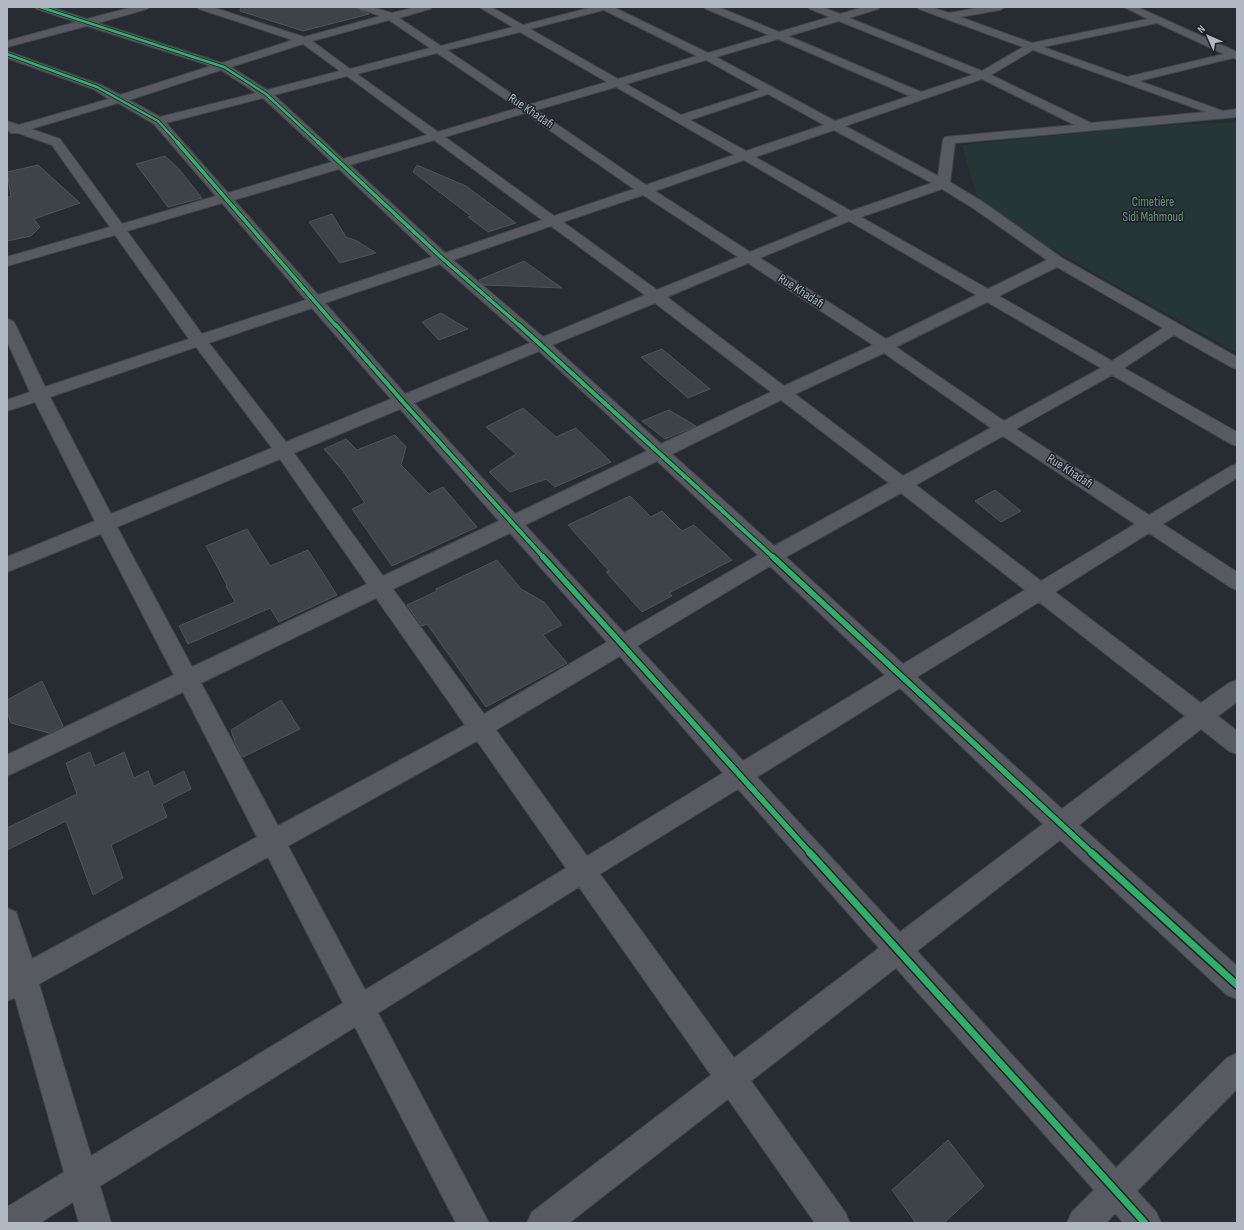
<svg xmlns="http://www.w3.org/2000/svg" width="1244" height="1230" viewBox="0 0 1244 1230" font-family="'Sofia Sans Condensed',sans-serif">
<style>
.green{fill:#253637}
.building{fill:#3e4349;stroke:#4e5359}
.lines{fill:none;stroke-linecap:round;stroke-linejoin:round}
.street-casing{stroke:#42474b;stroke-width:2}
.street{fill:#575a60;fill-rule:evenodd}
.cycleway-far4-casing{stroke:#1b222b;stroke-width:4}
.cycleway-far3-casing{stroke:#1b222b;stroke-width:5}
.cycleway-far2-casing{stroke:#1b222b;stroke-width:6}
.cycleway-far1-casing{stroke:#1b222b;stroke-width:8}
.cycleway-casing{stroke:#1b222b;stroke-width:10}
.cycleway-far4{stroke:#2db169;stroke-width:2.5}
.cycleway-far3{stroke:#2db169;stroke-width:3.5}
.cycleway-far2{stroke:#2db169;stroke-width:4}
.cycleway-far1{stroke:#2db169;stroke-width:5.5}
.cycleway{stroke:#2db169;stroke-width:7}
.labels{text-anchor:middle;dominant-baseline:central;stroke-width:3;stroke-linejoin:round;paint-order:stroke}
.far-street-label{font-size:13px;fill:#b0b8c3;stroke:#1b222b}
.far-park-label{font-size:13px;fill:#699271;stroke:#1b222b}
</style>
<rect width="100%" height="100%" fill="#262c32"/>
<!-- green -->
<path class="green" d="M1237,122V353L1020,231L978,200L962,145L1151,126Z"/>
<!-- building -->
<g class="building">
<path d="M241,7H356L359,10L369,14L303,31L240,11Z"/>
<path d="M165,156L179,169L202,198L168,207L136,164Z"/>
<path d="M38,165L80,203L34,219L40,227L31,236L7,241V198L11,196L7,172Z"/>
<path d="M417,165L466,186L516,223L488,232L468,217L471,216L413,172Z"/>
<path d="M332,214L346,237L357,241L376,253L340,263L309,222Z"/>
<path d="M524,261L562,288L484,285L479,280Z"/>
<path d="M441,313L461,325L468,329L439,340L422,322Z"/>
<path d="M662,349L710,389L688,398L641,357Z"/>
<path d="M523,408L556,437L576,428L611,462L555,487L546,479L510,492L489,472L516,454L486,427Z"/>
<path d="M669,410L696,426L665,439L642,421Z"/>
<path d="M395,435L406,447L401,465L429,494L443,487L477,527L392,566L352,509L365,503L343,471L324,449L346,439L357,450Z"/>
<path d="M995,490L1021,511L1001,522L975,501Z"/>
<path d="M630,496L651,517L662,511L682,531L694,525L732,560L669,593L672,596L642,612L606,572L609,571L568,525Z"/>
<path d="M247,529L270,566L308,550L337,595L279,622L270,608L188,644L179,626L235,602L226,586L227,585L206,546Z"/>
<path d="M497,560L521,589L544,602L562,625L543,635L567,663L486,707L427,624L422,626L407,605L437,591L436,589Z"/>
<path d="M42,681L63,726L49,733L11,723L7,711V700Z"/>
<path d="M281,700L300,729L243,757L236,745L231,730Z"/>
<path d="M90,752L95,766L124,752L134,778L148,771L154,786L184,771L191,789L162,804L167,817L111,845L123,878L93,895L66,821L7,850V828L77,794L66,763Z"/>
<path d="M948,1140L984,1186L944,1223H916L892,1190Z"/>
</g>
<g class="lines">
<!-- street casing -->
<g class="street-casing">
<path id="street" d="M35,7H50L87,19L133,7H149L147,9L98,23L222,63L293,40L199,9L197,7H212L304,37L381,16L359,9L357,7H372L392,13L416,7H432L430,9L399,18L441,46L513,27L479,7H491L523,25L593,7H613L708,53L769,35L706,9L704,7H718L779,32L830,17L810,9L808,7H822L840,14L864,7H880L878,9L849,18L982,71L1023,47L919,9L917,7H931L949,13L983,7H1005L1000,10L960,17L1032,43L1148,19L1124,7H1137L1237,52V59L1233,58L1139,81L1223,111L1237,109V117L955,143L950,182L983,202L1062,258L1237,357V369L1231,367L1174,335L1124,368L1237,432V446L1231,444L1112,375L1016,429L1149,515L1231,466L1237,464V478L1163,524L1237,572V590L1230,587L1149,533L1055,592L1201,703L1229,683L1237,680V702L1218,716L1237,731V754L1229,751L1201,729L1079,825L1237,966V999L1227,995L1060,840L917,951L1116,1168L1227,1058L1237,1053V1089L1137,1191L1156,1212L1161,1223H1123L1115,1213L1106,1223H1067L1072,1212L1094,1190L896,968L751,1081L845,1212L850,1223H815L728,1099L569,1223H527L532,1212L711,1075L579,887L378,1013L489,1223H456L355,1027L100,1186L111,1223H79L73,1202L40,1223H7V1207L64,1172L15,998L7,1001V908L16,912L32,959L257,837L183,692L7,776V755L174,675L101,534L7,572V557L95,521L35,402L7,411V400L30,392L7,341V319L13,321L15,324L45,387L189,339L115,235L7,266V257L110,227L52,145L18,133H11L7,129V121L19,125L109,99L93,89L7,58V51L101,85L120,95L211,66L87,26L7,47V41L76,22L37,9ZM604,10L697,56L618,79L530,29ZM389,20L430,48L350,69L312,41ZM839,21L973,75L921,92L788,36ZM1157,23L1224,54L1127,77L1043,47ZM520,32L607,82L528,105L447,50ZM778,39L910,96L835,121L716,57ZM303,44L340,71L267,90L231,67ZM1033,50L1206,112L1091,123L991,75ZM437,53L518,108L438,132L357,74ZM706,60L760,90L681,115L626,84ZM221,70L256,93L160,117L129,100ZM347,76L427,135L343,159L274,95ZM982,79L1075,125L945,137L943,140L938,176L845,126ZM616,87L734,155L646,185L536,110ZM768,94L824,125L746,151L690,120ZM263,98L332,162L228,193L166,123ZM118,103L154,124L216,196L122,224L60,139L31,129ZM525,113L634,189L554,216L445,137ZM834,130L932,183L851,211L755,157ZM434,140L542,220L445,253L350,165ZM744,160L839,216L750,252L655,191ZM339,169L432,257L318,295L234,200ZM942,189L973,208L1047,260L988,289L861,217ZM643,195L738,257L657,290L563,222ZM222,203L306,300L202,334L127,231ZM849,221L976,295L886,339L760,258ZM551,226L645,295L543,337L453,260ZM748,263L873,345L784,386L667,297ZM440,264L530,343L405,394L325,303ZM1057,267L1163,328L1112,361L999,296ZM987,302L1101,368L1004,421L896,347ZM655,303L771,392L661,444L552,345ZM312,308L391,399L286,442L209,343ZM196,347L272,448L111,514L50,397ZM539,351L647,451L515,514L414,403ZM884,353L991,428L903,476L795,394ZM781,400L889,483L774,546L672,454ZM400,409L499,521L383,576L294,453ZM1003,436L1135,524L1041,581L916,485ZM280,459L367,584L192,667L117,527ZM657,461L758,555L624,633L525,525ZM901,493L1025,590L903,664L786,557ZM510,533L607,642L484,714L393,589ZM770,566L885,675L743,761L637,646ZM376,598L465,725L278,826L201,683ZM1039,602L1185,716L1062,809L917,677ZM620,656L723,773L587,856L496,730ZM900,688L1043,824L900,932L757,777ZM477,741L566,868L365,990L288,846ZM738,789L879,948L734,1058L600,874ZM268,857L343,1003L91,1156L39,984Z"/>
</g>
<!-- street -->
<use href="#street" class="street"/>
<!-- cycleway-far4 casing -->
<g class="cycleway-far4-casing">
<g id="cycleway-far4">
<path d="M40,7L224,67L266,94L319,143"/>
<path d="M7,54L97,87L158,121L178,143"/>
</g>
</g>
<!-- cycleway-far3 casing -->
<g class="cycleway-far3-casing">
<g id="cycleway-far3">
<path d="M177,142L336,326"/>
<path d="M318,142L442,258L520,326"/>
</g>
</g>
<!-- cycleway-far2 casing -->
<g class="cycleway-far2-casing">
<g id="cycleway-far2">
<path d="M336,325L403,402L544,558"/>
<path d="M519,325L774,558"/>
</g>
</g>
<!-- cycleway-far1 casing -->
<g class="cycleway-far1-casing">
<g id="cycleway-far1">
<path d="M543,557L811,854"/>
<path d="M773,557L1093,854"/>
</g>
</g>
<!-- cycleway casing -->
<g class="cycleway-casing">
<g id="cycleway">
<path d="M810,853L1145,1223"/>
<path d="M1092,853L1237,985"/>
</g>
</g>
<!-- cycleway-far4 -->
<use href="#cycleway-far4" class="cycleway-far4"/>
<!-- cycleway-far3 -->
<use href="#cycleway-far3" class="cycleway-far3"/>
<!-- cycleway-far2 -->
<use href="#cycleway-far2" class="cycleway-far2"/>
<!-- cycleway-far1 -->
<use href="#cycleway-far1" class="cycleway-far1"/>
<!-- cycleway -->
<use href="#cycleway" class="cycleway"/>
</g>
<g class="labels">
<!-- far-street labels -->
<g class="far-street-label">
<text transform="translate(531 111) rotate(34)">Rue Khadafi</text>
<text transform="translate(801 291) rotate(33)">Rue Khadafi</text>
<text transform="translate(1070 471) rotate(33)">Rue Khadafi</text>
</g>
<!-- far-park labels -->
<g class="far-park-label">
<text x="1153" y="202">Cimetière<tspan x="1153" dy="15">Sidi Mahmoud</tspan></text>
</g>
</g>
<!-- border -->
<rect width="1244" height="1230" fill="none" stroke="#b0b8c3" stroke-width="16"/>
<!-- north arrow -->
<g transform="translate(1208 36) rotate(315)" stroke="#1b222b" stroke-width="3" paint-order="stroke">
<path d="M0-3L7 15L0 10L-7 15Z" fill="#b0b8c3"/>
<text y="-6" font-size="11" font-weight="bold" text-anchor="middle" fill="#b0b8c3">N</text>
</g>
</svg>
